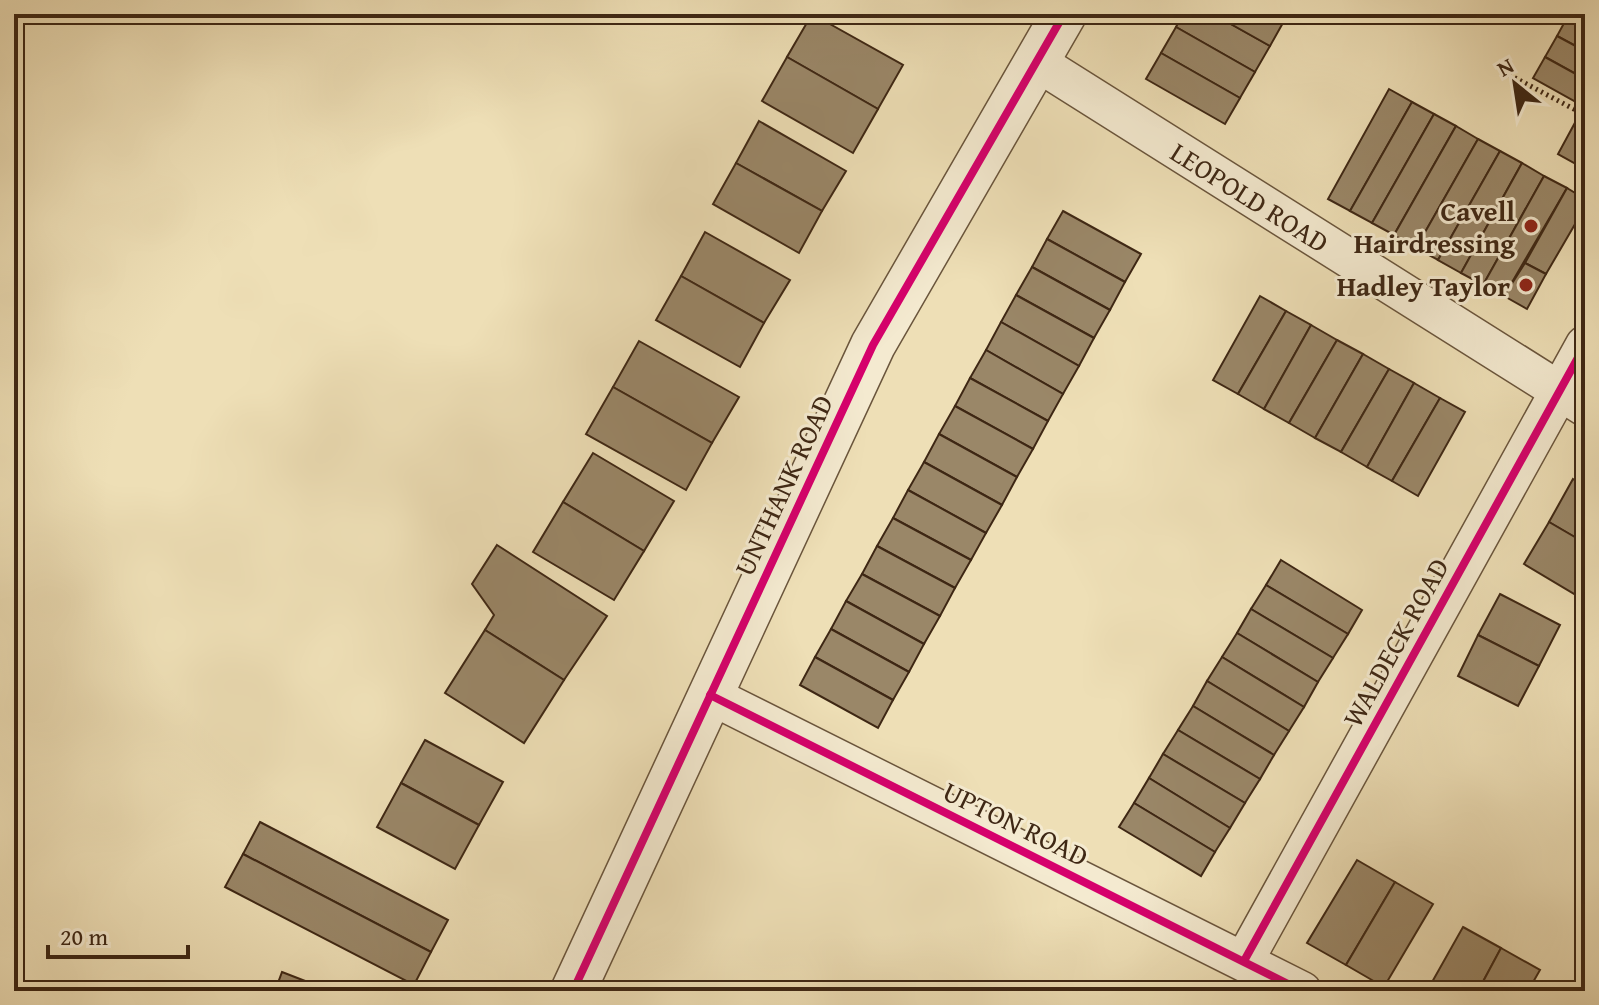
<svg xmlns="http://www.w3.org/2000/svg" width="1599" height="1005" viewBox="0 0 1599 1005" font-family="'Gentium Book Plus',serif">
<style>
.building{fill:#9a8768;stroke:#3e2714;stroke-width:2}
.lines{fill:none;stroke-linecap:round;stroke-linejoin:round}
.minor-casing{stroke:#6a553c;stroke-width:41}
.tertiary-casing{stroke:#6a553c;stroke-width:47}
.path{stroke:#3e2714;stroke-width:5;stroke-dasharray:2 4;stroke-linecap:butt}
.minor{stroke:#f4ead0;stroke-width:38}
.tertiary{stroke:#f4ead0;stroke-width:44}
.cycleway-casing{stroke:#f4ead0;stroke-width:13}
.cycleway{stroke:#d6006c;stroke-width:8}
.poi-dot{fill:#8f2418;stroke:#f4ead0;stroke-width:3}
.labels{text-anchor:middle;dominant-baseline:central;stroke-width:6;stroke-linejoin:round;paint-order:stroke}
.street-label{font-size:28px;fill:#3e2714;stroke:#f4ead0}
.poi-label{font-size:28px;font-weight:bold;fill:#3e2714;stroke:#f4ead0;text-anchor:end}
</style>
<rect width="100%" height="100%" fill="#eedfb6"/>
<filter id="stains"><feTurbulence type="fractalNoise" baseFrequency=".0025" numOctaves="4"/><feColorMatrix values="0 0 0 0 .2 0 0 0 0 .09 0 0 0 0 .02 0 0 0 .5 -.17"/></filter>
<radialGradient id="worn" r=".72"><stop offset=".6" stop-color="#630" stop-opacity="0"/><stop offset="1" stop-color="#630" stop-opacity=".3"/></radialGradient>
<!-- building -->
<g class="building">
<path d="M812,14L903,65L878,109L787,57Z"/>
<path d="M909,14H929L924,23Z"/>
<path d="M1183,14H1213L1270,46L1255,72L1176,27Z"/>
<path d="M1213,14H1273L1284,21L1270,46Z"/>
<path d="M1569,14L1585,23V51L1557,36Z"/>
<path d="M1569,14H1585V23Z"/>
<path d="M1176,27L1255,72L1240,98L1161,53Z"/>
<path d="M1557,36L1585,51V79L1545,57Z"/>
<path d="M1161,53L1240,98L1225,124L1146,79Z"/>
<path d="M787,57L878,109L853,153L762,101Z"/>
<path d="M1545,57L1585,79V107L1533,78Z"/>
<path d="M1389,89L1412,102L1350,211L1328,199Z"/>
<path d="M1412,102L1434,114L1372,223L1350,211Z"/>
<path d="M1434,114L1456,126L1394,235L1372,223Z"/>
<path d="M1577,119L1585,124V169L1558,154Z"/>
<path d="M759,121L846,171L822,211L736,163Z"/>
<path d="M1456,126L1478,139L1416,248L1394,235Z"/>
<path d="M1478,139L1500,151L1438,260L1416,248Z"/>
<path d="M1500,151L1522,163L1461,273L1438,260Z"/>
<path d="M736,163L822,211L799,253L713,204Z"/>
<path d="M1522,163L1544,176L1483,285L1461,273Z"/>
<path d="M1544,176L1567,188L1504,296L1483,285Z"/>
<path d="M1567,188L1585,199V207L1546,274L1525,263Z"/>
<path d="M1063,211L1141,254L1125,282L1047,239Z"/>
<path d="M705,232L790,280L764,323L681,276Z"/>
<path d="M1047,239L1125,282L1110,310L1032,267Z"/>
<path d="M1525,263L1546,274L1527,309L1504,296Z"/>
<path d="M1032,267L1110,310L1094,338L1016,295Z"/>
<path d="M681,276L764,323L740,367L656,320Z"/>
<path d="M1016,295L1094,338L1079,366L1001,322Z"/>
<path d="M1260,296L1286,311L1238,394L1213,380Z"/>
<path d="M1286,311L1311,325L1264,409L1238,394Z"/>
<path d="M1001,322L1079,366L1063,394L986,350Z"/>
<path d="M1311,325L1337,340L1289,423L1264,409Z"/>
<path d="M1337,340L1363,354L1315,438L1289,423Z"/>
<path d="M639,341L739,397L712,443L613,387Z"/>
<path d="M986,350L1063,394L1048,421L970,378Z"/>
<path d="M1363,354L1389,369L1341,452L1315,438Z"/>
<path d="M1389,369L1414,383L1367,467L1341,452Z"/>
<path d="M970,378L1048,421L1033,449L955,406Z"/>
<path d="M1414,383L1440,398L1392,481L1367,467Z"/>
<path d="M613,387L712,443L686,490L586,434Z"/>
<path d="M1440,398L1465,412L1418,496L1392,481Z"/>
<path d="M955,406L1033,449L1017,477L939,434Z"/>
<path d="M939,434L1017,477L1002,505L924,462Z"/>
<path d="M593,453L674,501L644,551L563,502Z"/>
<path d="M924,462L1002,505L986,533L908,490Z"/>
<path d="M1573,479L1585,486V543L1549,522Z"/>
<path d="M908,490L986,533L971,560L893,518Z"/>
<path d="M563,502L644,551L614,600L533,552Z"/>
<path d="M893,518L971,560L955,588L877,546Z"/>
<path d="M1549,522L1585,543V579L1576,595L1524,564Z"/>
<path d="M497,545L607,616L564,680L485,630L494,615L472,584Z"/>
<path d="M877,546L955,588L940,616L862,574Z"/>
<path d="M1281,560L1362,610L1348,634L1266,585Z"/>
<path d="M862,574L940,616L924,644L846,601Z"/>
<path d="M1266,585L1348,634L1333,658L1251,609Z"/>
<path d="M1500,594L1560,625L1539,666L1478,635Z"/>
<path d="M846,601L924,644L909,672L831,629Z"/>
<path d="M1251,609L1333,658L1318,682L1237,633Z"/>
<path d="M831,629L909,672L893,700L815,657Z"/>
<path d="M485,630L564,680L524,743L445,693Z"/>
<path d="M1237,633L1318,682L1304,707L1222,657Z"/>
<path d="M1478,635L1539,666L1518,706L1458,676Z"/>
<path d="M815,657L893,700L878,728L800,685Z"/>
<path d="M1222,657L1304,707L1289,731L1207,681Z"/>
<path d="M1207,681L1289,731L1274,755L1193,706Z"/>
<path d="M1193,706L1274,755L1260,779L1178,730Z"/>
<path d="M1178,730L1260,779L1245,803L1163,754Z"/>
<path d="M425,740L503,782L479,825L401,783Z"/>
<path d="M1163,754L1245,803L1230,828L1149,778Z"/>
<path d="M1149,778L1230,828L1215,852L1134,803Z"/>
<path d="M401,783L479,825L455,869L377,827Z"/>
<path d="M1134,803L1215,852L1201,876L1119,827Z"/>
<path d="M260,822L448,920L431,952L243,854Z"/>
<path d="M243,854L431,952L414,985L225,887Z"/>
<path d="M1357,860L1395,882L1346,965L1307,943Z"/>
<path d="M1395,882L1433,904L1384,987L1346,965Z"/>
<path d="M1463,927L1501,948L1478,991H1427Z"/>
<path d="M1501,948L1540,970L1528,991H1478Z"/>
<path d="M282,972L331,991H275Z"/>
</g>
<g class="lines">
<!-- minor casing -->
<g class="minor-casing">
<g id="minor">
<path id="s1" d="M1037,62L1585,407"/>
<path d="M710,695L1302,991"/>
<path d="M1244,961L1585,345"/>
</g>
</g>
<!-- tertiary casing -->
<g class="tertiary-casing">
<path id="tertiary" d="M573,991L873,345L1064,14"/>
</g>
<!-- path -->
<path class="path" d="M1504,72L1585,115"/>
<!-- minor -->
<use href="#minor" class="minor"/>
<!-- tertiary -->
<use href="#tertiary" class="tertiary"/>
<!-- cycleway casing -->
<g class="cycleway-casing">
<g id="cycleway">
<path d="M710,695L1302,991"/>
<path d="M1244,961L1585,345"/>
<path d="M573,991L873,345L1064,14"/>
</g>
</g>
<!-- cycleway -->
<use href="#cycleway" class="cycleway"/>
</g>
<!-- markers -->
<g class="poi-dot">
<circle cx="1531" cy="226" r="8"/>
<circle cx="1526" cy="285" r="8"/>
</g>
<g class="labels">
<!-- street labels -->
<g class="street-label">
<text stroke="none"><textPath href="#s1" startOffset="252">LEOPOLD ROAD</textPath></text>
<text transform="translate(783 485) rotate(-65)">UNTHANK ROAD</text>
<text transform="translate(1395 642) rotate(-61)">WALDECK ROAD</text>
<text transform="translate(1016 823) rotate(26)">UPTON ROAD</text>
</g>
<!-- poi labels -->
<g class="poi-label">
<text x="1515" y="210">Cavell<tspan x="1515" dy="32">Hairdressing</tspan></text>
<text x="1510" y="285">Hadley Taylor</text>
</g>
</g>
<!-- margin -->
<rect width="1599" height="1005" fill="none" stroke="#eedfb6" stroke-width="48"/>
<rect x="16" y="16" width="1567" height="973" fill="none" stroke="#3e2714" stroke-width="4"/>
<rect x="24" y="24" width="1551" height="957" fill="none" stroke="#3e2714" stroke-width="2"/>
<!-- north arrow -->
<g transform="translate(1515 84) rotate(330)" stroke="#f4ead0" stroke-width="6" paint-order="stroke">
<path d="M0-6L14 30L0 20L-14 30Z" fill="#3e2714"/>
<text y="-12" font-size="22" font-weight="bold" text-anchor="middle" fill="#3e2714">N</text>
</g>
<!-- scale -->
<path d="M48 945v12h140v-12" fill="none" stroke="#3e2714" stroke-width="4"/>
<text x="60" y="945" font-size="24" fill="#3e2714" stroke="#f4ead0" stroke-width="6" paint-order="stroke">20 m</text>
<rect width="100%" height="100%" filter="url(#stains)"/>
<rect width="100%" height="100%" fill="url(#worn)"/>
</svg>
